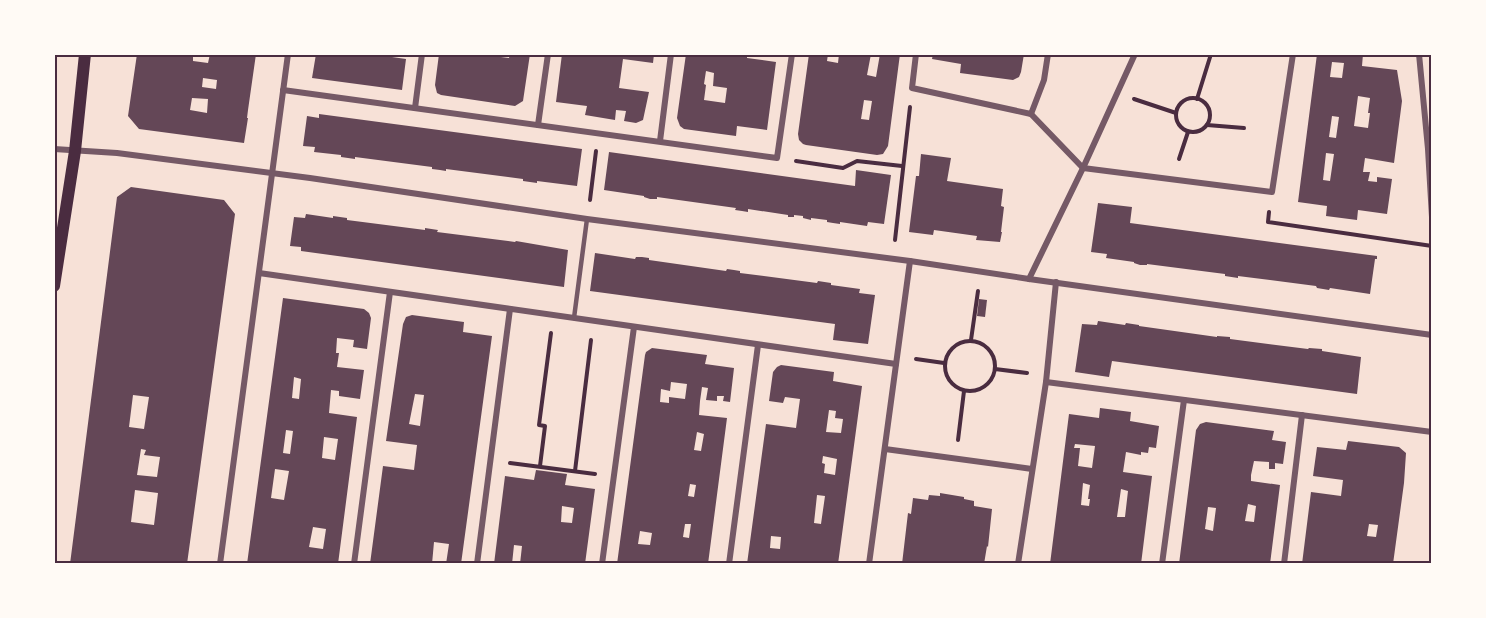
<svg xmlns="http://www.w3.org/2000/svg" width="1486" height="618" viewBox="0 0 1486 618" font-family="Rubik,sans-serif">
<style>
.building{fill:#644757;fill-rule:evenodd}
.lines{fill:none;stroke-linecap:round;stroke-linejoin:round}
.path{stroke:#4a2c40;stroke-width:4}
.service{stroke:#755966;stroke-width:4.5}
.minor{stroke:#755966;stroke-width:6}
.secondary{stroke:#4a2c40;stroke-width:12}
.neatline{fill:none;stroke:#4a2c40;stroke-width:2}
</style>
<rect width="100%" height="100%" fill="#f7e1d7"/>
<!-- building -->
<g class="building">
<path d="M137,54H193V61L208,63L210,54H256L248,110L247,118H248L244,143L139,129L128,116ZM203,78L217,80L216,89L202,87ZM192,98L208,99L207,113L190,110Z"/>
<path d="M316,54H386L385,56L406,59L402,90L312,78Z"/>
<path d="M439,54H501V57L509,58L510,54H530L523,101L515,106L441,95L437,93L435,85Z"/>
<path d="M562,54H654L653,63L623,59L619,88L649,92L643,120L636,123L624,121L626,111L616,110L615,120L585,115L587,106L556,102Z"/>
<path d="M686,54H747V58L776,62L767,130L737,126L736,136L684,129L680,126L677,118ZM706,71L714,73L713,86L727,88L725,103L704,100L706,85L704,84Z"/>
<path d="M809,54H828L827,61L838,63L839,54H871L867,75L876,77L880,54H900L888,146L883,154L877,155L806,145L803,144L799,140L798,134ZM864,100L872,101L869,120L861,119Z"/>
<path d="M933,54H1024L1021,72L1019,77L1013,80L960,73L961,64L932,59Z"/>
<path d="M1317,54H1363L1362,66L1397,70L1402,101L1394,163L1365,158L1363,172H1370L1368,181L1377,182V177L1392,179L1387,214L1358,210L1357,220L1326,216L1327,206L1298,202ZM1332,62L1344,63L1342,78L1330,77ZM1358,96L1370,98L1368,113H1370L1368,128L1354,126ZM1332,116L1339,117L1336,138L1329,137ZM1326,153L1334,154L1330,181L1323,180Z"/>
<path d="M319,114L582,149L577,186L537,181V183L523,181V179L446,169V171L440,170L432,169V167L355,157V159L341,157V155L314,152L315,147L303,146L307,116L319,118Z"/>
<path d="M609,152L855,186L856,170L891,175L884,224L868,222L867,226L840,222V224L833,223L827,222V220L811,218V220L803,218V216L794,215V217H788V215L748,209V212L742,211L735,210L736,208L657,197V199H650L644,197V196L604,190Z"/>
<path d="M921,154L951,158L947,181L1003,189L1001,206L1004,207L1001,232H1002L1000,242L976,240L977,236L934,230L933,235L909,232L916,176H919Z"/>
<path d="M131,187L224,200L235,214L187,564H70L117,197ZM133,395L149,397L144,429L129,427ZM141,449L146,450L144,455L160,457L157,477L137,475ZM135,490L158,493L154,525L131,522Z"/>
<path d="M1098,203L1132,207L1130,223L1377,256V259H1375L1370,294L1330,288L1329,290L1317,288L1316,286L1238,276V278L1225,276V274L1147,264V265H1140L1134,263V262L1106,258L1107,254L1091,252Z"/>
<path d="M306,214L333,218V216L347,218V220L425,230V228L438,230L437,232L515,242L516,241L568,250L564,287L301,251V247L290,246L294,217L305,218Z"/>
<path d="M595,253L635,259L636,257H642L649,258V260L726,271L727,269L734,270L740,271V273L817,283L818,281L831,283V285L860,289L859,293L875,295L868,344L833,340L835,324L590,291Z"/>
<path d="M283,298L364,309L369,313L371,318L367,349L353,347L354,340L337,338L336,353H339L337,367L364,370L360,399L339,396V391L331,390L329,413L357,417L338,564H247ZM294,377L301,379L299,399L292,398ZM286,430L293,431L290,454L283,453ZM324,437L338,439L335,460L322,458ZM275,469L289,471L284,500L271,498ZM313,527L326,529L323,549L309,547Z"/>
<path d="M979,299L987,300L985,317L977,316Z"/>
<path d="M412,315L464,322L463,332L492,336L461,564H446L449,544L434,542L432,564H370L383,466L414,470L417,445L386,441L403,324L406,317ZM415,394L424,395L420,426L409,424Z"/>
<path d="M1098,321L1125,325L1126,323L1139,325V326L1217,337V336L1230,337V339L1308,349L1309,348L1322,349V351L1361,357L1357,394L1112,361L1109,377L1075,372L1082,324L1097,325Z"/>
<path d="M652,348L707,355L705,364L734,368L730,402L723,401L724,396H717V401L706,400L708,388L702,387L700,401L699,415L727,418L708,564H617L645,355L646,352ZM671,382L687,384L685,399L669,397V403L660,402L661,389L670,391ZM697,432L704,434L701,451L694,450ZM690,484L696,485L694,497L688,496ZM685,524H691L689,538L683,537ZM640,531L652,533L650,545L638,544Z"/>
<path d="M781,365L834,372L833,381L862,386L838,564H747L766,424L796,428L800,399L785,397L783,403L769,401L773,372L777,367ZM829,410L836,411L835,418L843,419L841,433L826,432ZM823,456L837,459L835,475L824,473L825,464L822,463ZM817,495L825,496L821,524L814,523ZM771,536L781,537L780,549L770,548Z"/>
<path d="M1100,408L1131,412L1130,421L1159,426L1156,448L1149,447L1148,453L1141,452V455L1126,452L1123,472L1152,476L1141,564H1050L1069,414L1099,418ZM1075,444L1095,446L1092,468L1078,466L1080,448H1074ZM1083,483L1090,485L1088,499H1090L1089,506L1081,505ZM1121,489L1128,491L1125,517H1117Z"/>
<path d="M1206,422L1274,431L1272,440L1286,442L1283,464L1275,463V469H1269V462L1254,461L1251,475V481L1280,485L1270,564H1179L1196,430L1200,424ZM1248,504L1256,506L1254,522L1245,521ZM1208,507L1216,508L1213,531L1205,529Z"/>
<path d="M1348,441L1399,447L1406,453L1404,483L1393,564H1302L1311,492L1341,496L1343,480L1313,476L1317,447L1346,450ZM1369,524L1378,525L1376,537L1367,536Z"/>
<path d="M536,470L567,474L565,485L595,489L585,564H520L522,546L514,545L512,564H494L505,476L534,480ZM562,506L574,508L572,523L561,522Z"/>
<path d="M940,493L964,497V499L974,501V506L992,509L988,547L987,546L984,564H902L908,513L911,514L913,498L928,500L929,495L940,496Z"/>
</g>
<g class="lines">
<!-- path -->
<g class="path">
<circle cx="1193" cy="115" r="17"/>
<path d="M1134,99L1176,113"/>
<path d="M1197,99L1211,54"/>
<path d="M1207,125L1244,128"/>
<path d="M1179,159L1188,132"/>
<path d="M796,161L843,168L857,161L902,166"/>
<path d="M590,200L596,151"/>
<path d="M1269,212L1268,222L1432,246"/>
<path d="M895,240L910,107"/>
<path d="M971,340L978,291"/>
<circle cx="970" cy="366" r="25"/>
<path d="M916,359L944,363"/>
<path d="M995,369L1027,373"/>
<path d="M958,440L964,391"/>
<path d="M510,463L595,474"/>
<path d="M540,466L545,426L539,425L551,333"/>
<path d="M575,471L591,340"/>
</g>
<!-- service -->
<path class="service" d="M574,318L587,219"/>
<!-- minor -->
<g class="minor">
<path d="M916,54L912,88L1031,114L1083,168L1272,192L1293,54"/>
<path d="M1419,54L1428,149L1432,217"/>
<path d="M283,90L777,158L792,54"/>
<path d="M415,108L422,54"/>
<path d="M1031,114L1044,80L1048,54"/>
<path d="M538,125L548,54"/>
<path d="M660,141L671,54"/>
<path d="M54,149L117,153L310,178L587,219L910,261L1029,279L1432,335"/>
<path d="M259,273L896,364"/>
<path d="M1029,279L1083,168L1135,54"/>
<path d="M1046,382L1432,432"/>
<path d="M885,449L1032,469"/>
<path d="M220,564L288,54"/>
<path d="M354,564L390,292"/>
<path d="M477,564L510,309"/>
<path d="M602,564L634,327"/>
<path d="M729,564L758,345"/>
<path d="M869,564L910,261"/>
<path d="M1018,564L1046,382L1056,282"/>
<path d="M1162,564L1184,400"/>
<path d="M1284,564L1302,415"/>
</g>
<!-- secondary -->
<path class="secondary" d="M54,286L75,151L85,54"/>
</g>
<!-- border -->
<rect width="1486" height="618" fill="none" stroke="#fffaf5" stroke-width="111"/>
<rect x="56" y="56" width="1374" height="506" class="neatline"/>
</svg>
